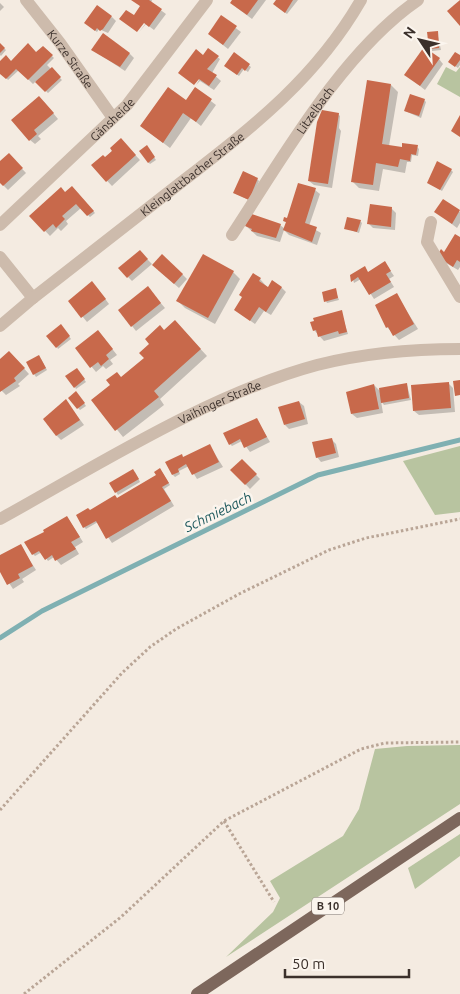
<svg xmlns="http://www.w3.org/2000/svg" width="460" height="994" viewBox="0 0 460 994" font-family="Ubuntu,sans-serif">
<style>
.green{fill:#b8c4a0}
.shadow{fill:#0003}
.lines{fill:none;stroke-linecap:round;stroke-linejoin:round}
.stream{stroke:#7fb0b2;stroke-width:5}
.building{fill:#c8694b}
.path{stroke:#b9a596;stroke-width:3;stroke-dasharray:2.5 2.5;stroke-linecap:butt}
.minor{stroke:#cdbbac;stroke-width:12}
.major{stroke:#7d675c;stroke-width:12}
.labels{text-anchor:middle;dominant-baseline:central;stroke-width:5;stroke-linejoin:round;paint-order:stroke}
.shield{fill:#fbf5ee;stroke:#756b66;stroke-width:1}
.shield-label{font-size:11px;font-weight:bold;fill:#3b302b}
.street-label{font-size:12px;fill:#3b302b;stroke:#fbf5ee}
.water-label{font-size:14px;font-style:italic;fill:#1f5a5e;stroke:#fbf5ee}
</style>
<rect width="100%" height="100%" fill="#f4ebe1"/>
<!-- green -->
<g class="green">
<path d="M446,67L456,72L460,67V97L437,84Z"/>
<path d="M460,446V512L435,515L403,461Z"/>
<path d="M460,745V804L226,957L273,912L280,898L270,881L343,836L359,809L375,749L407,746Z"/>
<path d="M460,834V856L415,889L408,868Z"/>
</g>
<!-- shadow -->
<g class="shadow">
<path d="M135,0H152L151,3L166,14L154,30L146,24L139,32L146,23L134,17L141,7Z"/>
<path d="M234,0H266L252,19L236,7Z"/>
<path d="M277,0H298L287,14L276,6Z"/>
<path d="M0,3L4,7L0,11Z"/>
<path d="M112,17L116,21L108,33L99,29L97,32L88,25Z"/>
<path d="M221,17L241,32L228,49L209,34Z"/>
<path d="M437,32L441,50L432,51L430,49Z"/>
<path d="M0,45L6,50L1,56L0,55Z"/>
<path d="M43,47L54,58L47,65L62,80L48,93L36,81L33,84L19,70L8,80L0,70V62L10,63L36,54Z"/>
<path d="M93,50L130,54L134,58L125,71Z"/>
<path d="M208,50L220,59L212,73L221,81L214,90L200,81L196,85L199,80L197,78L203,56Z"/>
<path d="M234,54L251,67L248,72L244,69L239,76L227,67Z"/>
<path d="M460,57V65L458,68L451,63Z"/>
<path d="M439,59L443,64L425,90L406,75Z"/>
<path d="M368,82L391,85L398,92L389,146L401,148L417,147L419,149L418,156L412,155L411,162H407L405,173L383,169L379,191L359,188L352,181Z"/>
<path d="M195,89L216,105L201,126L191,118L170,148L141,126L191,105Z"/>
<path d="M424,100L426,102L421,118L405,111Z"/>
<path d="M44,102L58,119L38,136L41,139L35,144L30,140Z"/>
<path d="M338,114L340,116L339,128L341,131L332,188L314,185L309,181Z"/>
<path d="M121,140L140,160L112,186L93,166L105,159Z"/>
<path d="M148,149L156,160L150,164L148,162Z"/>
<path d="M9,155L26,173L8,190L0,182V162Z"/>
<path d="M451,170L453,172L442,191L429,183Z"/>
<path d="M257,179L259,181L251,201L234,193Z"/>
<path d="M72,188L95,213L90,217L81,208L66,221L68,224L61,231L58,228L50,236L31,216Z"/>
<path d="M315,190L320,194L309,226L321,233L317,245L289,235L284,230L280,242L257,236L246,226L280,225L285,229L287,223L284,221Z"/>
<path d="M443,200L460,212V223L457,228L436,212Z"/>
<path d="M391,208L396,213L395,230L373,228L368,223Z"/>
<path d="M360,221L362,223L359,233L345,228Z"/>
<path d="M460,239V267L458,270L446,263L445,253Z"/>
<path d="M144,256L152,264L132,281L128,277Z"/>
<path d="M385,263L394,276L389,279L394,287L374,299L361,279L354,283L352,276L368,273Z"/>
<path d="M158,270L182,274L187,279L179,288Z"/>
<path d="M233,272L240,279L215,324L185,308L178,301Z"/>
<path d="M260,279L268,288L281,287L286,292L271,315L264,311L255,324L235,310Z"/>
<path d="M97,288L109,304L87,322L70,301Z"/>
<path d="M335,290L339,300L327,303L326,301Z"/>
<path d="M152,293L165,308L136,331L132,326Z"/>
<path d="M396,294L418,329L399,340L387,327Z"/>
<path d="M341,312L348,334L324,341L314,330Z"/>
<path d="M63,328L71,339L58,349L57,347Z"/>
<path d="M181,328L207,356L160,399L164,405L123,437L93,400L146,359L164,331Z"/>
<path d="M102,336L117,355L110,360L113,364L106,369L103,366L96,372L77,349Z"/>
<path d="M9,352L29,374L18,384L20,386L6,395L0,389V361Z"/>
<path d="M41,359L47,370L36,377L27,363Z"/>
<path d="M78,371L86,382L76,389L75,387Z"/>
<path d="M449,384L453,388L455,412L419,415L414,411Z"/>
<path d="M374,385L381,392L407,385L411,400L384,405L381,401L383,413L357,418L352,414Z"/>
<path d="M78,395L86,406L80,410L78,408Z"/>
<path d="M66,401L84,425L61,440L56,435Z"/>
<path d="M299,402L304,406L308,424L289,429L285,425Z"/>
<path d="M257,420L270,442L250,452L242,441L232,446L230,444Z"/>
<path d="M331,439L336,444L339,457L321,462L317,457Z"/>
<path d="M210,446L223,467L197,479L189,466L179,471L180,474L175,477L173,475L184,458Z"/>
<path d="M242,460L260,479L250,489L232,470Z"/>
<path d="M135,472L140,482L118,495L111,484Z"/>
<path d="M162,472L170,485L164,489L174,506L112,543L98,522L86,529L84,527L90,511L118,499Z"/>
<path d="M67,517L83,542L75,547L79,554L61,565L54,557L48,561L42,552L35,556L33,554L40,536Z"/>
<path d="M20,545L36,570L22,579L24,582L13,589L0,569V557Z"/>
</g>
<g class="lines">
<!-- stream -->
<path class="stream" d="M0,638L42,611L318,475L460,440"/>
</g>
<!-- building -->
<g class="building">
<path d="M131,0H149L162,9L149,27L144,23L137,32L119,19L126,10L134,15L140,6Z"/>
<path d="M232,0H258L247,15L230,3Z"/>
<path d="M276,0H293L285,13L273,4Z"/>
<path d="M460,0V26L447,11Z"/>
<path d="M97,5L112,16L103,29L100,31L97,28L95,31L84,23Z"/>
<path d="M221,15L237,26L223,45L208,34Z"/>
<path d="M438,31L439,48L429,49L427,32Z"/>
<path d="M103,33L130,53L120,67L91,50Z"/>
<path d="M0,43L5,48L0,53Z"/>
<path d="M28,43L36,52L43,46L53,55L28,80L16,69L6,79L0,74V61L6,55L11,61Z"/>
<path d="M424,47L440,58L420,86L404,75Z"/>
<path d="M208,48L219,56L207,69L217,75L209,86L199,79L194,85L178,73L196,49L203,55Z"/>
<path d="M234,52L250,64L245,71L242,68L237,75L224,66Z"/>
<path d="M455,52L460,55V60L455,67L448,62Z"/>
<path d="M52,67L61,77L45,92L35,82Z"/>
<path d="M367,80L391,84L382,144L402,147V143L418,145L416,155L411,154L410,161L400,159L398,167L376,163L373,185L351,182Z"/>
<path d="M168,87L186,100L195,87L212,99L196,122L183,113L163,143L140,126Z"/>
<path d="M410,94L425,99L419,116L404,111Z"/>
<path d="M39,96L54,113L34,130L37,134L29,141L11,120Z"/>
<path d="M322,110L339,113L328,184L308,181L317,122Z"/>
<path d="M460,115V137L451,131Z"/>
<path d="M121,138L136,155L106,182L91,165L103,155L105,157L112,151L110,148Z"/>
<path d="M147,145L155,157L148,163L139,151Z"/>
<path d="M9,153L23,168L3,186L0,183V161Z"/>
<path d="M437,161L452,169L440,190L427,183Z"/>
<path d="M243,171L258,178L249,200L233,193Z"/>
<path d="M298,183L316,188L305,223L317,227L312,242L283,230L286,222L283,221L284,217L287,218Z"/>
<path d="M72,186L94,211L87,216L76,204L62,216L65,219L56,228L53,224L44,232L29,216L61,187L65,192Z"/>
<path d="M443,199L460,210L452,224L434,212Z"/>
<path d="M370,204L392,207L391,227L367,224Z"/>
<path d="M249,213L281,224L276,238L251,231L252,229L245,226Z"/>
<path d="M347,217L361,220L357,232L344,229Z"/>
<path d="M455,234L460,237V262L457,260L453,267L440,258L438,254L441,249L444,252Z"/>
<path d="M140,250L148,259L127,278L118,268Z"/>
<path d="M162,254L183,274L174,284L152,265Z"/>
<path d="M203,254L234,271L208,318L176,301Z"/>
<path d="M385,261L391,271L386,274L391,282L369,295L358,277L351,282L350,275L365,266L368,272Z"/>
<path d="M253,273L261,278L259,281L268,287L272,280L282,287L266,312L259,307L250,321L234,310L242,297L239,295Z"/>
<path d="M92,281L106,299L81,318L68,301Z"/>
<path d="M148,286L161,303L131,327L118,310Z"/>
<path d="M336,288L338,298L324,302L322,292Z"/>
<path d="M397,293L414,324L393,336L388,327L386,328L375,305Z"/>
<path d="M342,310L347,332L339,334L338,331L318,337L316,330L313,331L310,322L314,321L313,318Z"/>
<path d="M175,320L201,349L154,391L159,397L115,431L91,400L110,385L106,380L117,372L121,377L144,358L139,353L149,344L145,339L160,325L164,330Z"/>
<path d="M61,324L70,336L56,348L46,336Z"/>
<path d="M98,330L113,349L106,355L109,359L101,366L98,362L90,368L75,348Z"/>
<path d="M9,351L25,368L14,378L16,381L0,392V359Z"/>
<path d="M39,355L46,368L33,375L26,362Z"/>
<path d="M77,368L85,379L74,388L65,376Z"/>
<path d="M460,380V395L455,396L453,381Z"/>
<path d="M449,382L451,408L413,411L411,385Z"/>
<path d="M407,383L409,398L381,403L379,388Z"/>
<path d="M374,384L379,409L351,414L346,392Z"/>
<path d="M76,391L85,403L77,409L68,398Z"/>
<path d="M66,399L80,420L56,436L43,419Z"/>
<path d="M299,401L305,419L284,425L278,407Z"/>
<path d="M257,418L267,437L244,448L240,439L229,445L223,433Z"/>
<path d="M332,438L336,453L316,458L312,442Z"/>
<path d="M210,444L219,462L192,475L186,464L178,469L179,472L172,475L165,462L182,454L183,457Z"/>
<path d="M242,459L257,474L245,485L230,470Z"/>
<path d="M160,468L169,483L162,487L171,501L106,539L96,521L83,528L76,515L88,508L90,510L115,495L117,498L156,475L154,472Z"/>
<path d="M133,469L139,479L115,493L109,483Z"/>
<path d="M67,516L80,537L71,542L76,549L55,561L52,555L45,560L39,551L32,555L24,542L44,532L43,530Z"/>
<path d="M21,544L33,566L18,574L20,578L7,585L0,572V555Z"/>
</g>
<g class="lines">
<!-- path -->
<g class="path">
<path d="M0,810L122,673L150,647L176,629L239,594L329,550L366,538L460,519"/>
<path d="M224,821L274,902"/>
<path d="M24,994L121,917L224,821L361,749L385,743L460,742"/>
</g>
<!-- minor -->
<g class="minor">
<path id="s1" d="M26,0L60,43L113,118"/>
<path d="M431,222L427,242L460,297"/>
<path id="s2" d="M0,225L127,105L207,0"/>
<path id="s3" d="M232,235C282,159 342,52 418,0"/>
<path d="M0,257L33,298"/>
<path id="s4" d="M0,326L33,298C81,260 130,222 179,184C251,128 315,80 361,0"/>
<path id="s5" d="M0,519C98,465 209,394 317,365C364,353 412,349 460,349"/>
</g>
<!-- major -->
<path class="major" d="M197,994L460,818"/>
</g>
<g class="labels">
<!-- shield labels -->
<rect class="shield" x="312" y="897.5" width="32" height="17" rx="4"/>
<g class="shield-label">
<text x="328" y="906">B 10</text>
</g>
<!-- street labels -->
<g class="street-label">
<text stroke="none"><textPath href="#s1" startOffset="74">Kurze Straße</textPath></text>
<text stroke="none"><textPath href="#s3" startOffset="150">Litzelbach</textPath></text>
<text stroke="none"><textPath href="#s2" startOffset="154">Gänsheide</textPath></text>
<text stroke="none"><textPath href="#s4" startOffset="245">Kleinglattbacher Straße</textPath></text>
<text stroke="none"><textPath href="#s5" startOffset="249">Vaihinger Straße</textPath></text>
</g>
<!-- water labels -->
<g class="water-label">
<text transform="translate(218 512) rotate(-26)">Schmiebach</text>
</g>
</g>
<!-- north arrow -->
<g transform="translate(420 40) rotate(305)" stroke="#fbf5ee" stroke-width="4" paint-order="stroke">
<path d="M0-4L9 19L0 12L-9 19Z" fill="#3b302b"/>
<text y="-8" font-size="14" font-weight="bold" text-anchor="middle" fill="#3b302b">N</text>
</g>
<!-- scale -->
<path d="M285 969v8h124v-8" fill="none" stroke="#3b302b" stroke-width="2.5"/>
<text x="292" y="969" font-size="15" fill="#3b302b" stroke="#fbf5ee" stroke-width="4" paint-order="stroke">50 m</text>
</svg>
